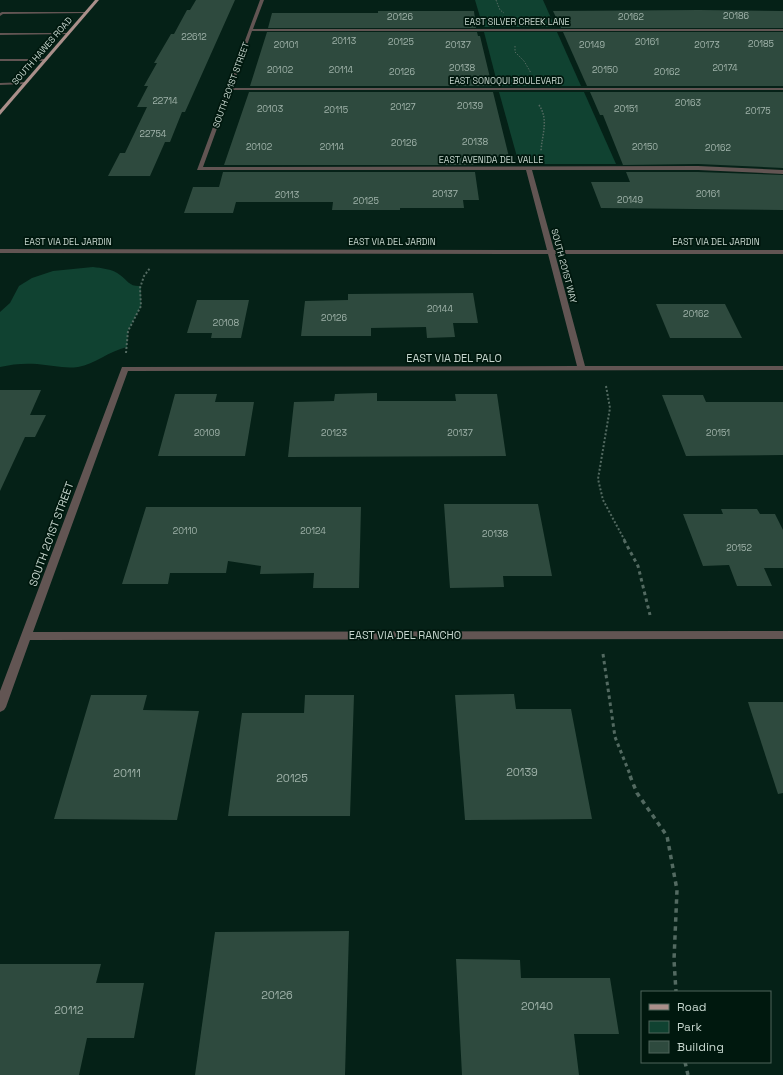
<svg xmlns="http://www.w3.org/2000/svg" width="783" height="1075" viewBox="0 0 783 1075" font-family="'Space Grotesk',sans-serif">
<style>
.green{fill:#104231}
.building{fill:#2e4a3e}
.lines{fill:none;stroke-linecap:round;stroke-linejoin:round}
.path-far4{stroke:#536a61;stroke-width:1;stroke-dasharray:1.5 1.5;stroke-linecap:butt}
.path-far3{stroke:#536a61;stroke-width:1.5;stroke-dasharray:1.5 1.5;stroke-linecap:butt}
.path-far2{stroke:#536a61;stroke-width:2;stroke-dasharray:2 2;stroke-linecap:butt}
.path-far1{stroke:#536a61;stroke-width:3;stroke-dasharray:3.5 3.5;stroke-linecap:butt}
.path{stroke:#536a61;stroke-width:3.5;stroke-dasharray:4.5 4.5;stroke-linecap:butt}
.minor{fill:#625553;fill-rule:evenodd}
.major{fill:#aa8f8a;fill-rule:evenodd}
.labels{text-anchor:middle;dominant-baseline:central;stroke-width:3.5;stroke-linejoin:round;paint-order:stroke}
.number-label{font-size:9px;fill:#a0b3aa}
.far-street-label{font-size:9px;fill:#c6d6ce;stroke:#00180e}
.street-label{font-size:11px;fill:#c6d6ce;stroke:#00180e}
.near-number-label{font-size:11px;fill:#a0b3aa}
</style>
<rect width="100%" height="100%" fill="#052117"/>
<!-- green -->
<g class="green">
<path d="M475,0H543L555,27H483Z"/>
<path d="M484,32H557L581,86H498Z"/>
<path d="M499,92H584L616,164H519Z"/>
<path d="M93,267C101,268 113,269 120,275C128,281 130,287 141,286V306L128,331L127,347C109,351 95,364 78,367C64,369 51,365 37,364C25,363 12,364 0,367V312L10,303L19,286L32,278L53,271Z"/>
</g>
<!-- building -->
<g class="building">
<path d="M196,0H235L185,112H182L170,142H165L150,176H108L120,153H125L147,107H137L148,86H144L157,63H154L171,34H174L187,10H190Z"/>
<path d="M699,10L783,11V28H561L553,11Z"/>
<path d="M378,11H474L476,28H268L272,13H378Z"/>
<path d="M267,32H477L478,36H480L492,86H250Z"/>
<path d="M563,32H783V86H587Z"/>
<path d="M249,92H493L509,157H473L474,165H224Z"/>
<path d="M590,92H783V168L698,164L623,165L603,115H600Z"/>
<path d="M223,172H475L479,200H463L464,208H400V210H332L333,202H236L233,213H184L193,187H219Z"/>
<path d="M626,172H698L783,175V210L601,208L591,182H630Z"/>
<path d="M473,293L478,323H453L455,337L427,338L426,327L371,328V336H301L305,301L348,300V294Z"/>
<path d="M197,300H249L241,338H211L212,333H187Z"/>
<path d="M656,304H725L742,338H670Z"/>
<path d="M0,390H41L30,415H46L35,437H25L0,491Z"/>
<path d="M377,393V401H456L455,394H497L506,456L288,457L294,402L334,401L335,394Z"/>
<path d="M175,394H217L215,402H254L245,456H158Z"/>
<path d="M662,395H703L706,402H783V455L686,456Z"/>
<path d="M444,504H538L552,576H503L504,587L450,588Z"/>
<path d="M146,507H361L359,588H313L314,573L260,574L261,566L228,561L226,573H170L168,584H122Z"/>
<path d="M721,509H757L760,514H775L783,530V568H764L772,586H737L729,565L703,566L683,514H723Z"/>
<path d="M514,694L516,709H571L592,819L465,820L455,695Z"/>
<path d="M91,695H147L143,710L199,711L177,820L54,819Z"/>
<path d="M305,695H354L350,816H228L242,713H304Z"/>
<path d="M748,702H783V793L778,794Z"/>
<path d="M349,931L345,1075H195L215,932Z"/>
<path d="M456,959L520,960L521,978H610L619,1034H574L579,1075H462Z"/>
<path d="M0,964H101L96,983H144L134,1038H87L79,1075H0Z"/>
</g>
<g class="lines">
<!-- path-far4 -->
<g class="path-far4">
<path d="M496,0L500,10L504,13"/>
<path d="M515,46V52L524,61L531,73"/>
</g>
<!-- path-far3 -->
<path class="path-far3" d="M539,105C549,120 542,134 541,151"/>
<!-- path-far2 -->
<g class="path-far2">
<path d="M126,353L128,331L141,306L140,288L144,276L150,268"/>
<path d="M606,386L610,408L598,479L603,500L625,541"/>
</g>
<!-- path-far1 -->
<g class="path-far1">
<path d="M624,540L638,566L650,615"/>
<path d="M603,654L615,737L631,777"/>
</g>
<!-- path -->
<g class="path">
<path d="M630,776L637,793L667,836L677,890L674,960L676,992"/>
<path d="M685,1062L688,1075"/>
</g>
<!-- minor -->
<g class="minor">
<path d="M260,0H264L253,29H783V31H252L232,88H783V90H231L203,167L698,166L783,170V174L698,170H532L554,250H783V254H555L585,366H783V370L128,371L33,632L783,631V639L30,640L6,707L4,710L0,712V691L122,367L577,366L548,254L0,253V249L547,250L526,170H197Z"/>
<path d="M2,12H86L88,13L3,14L0,16V13Z"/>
<path d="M0,33H67L69,34L0,35Z"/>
<path d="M0,59H45L47,60L45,61H0Z"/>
<path d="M27,82L25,84L0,85V83Z"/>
</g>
<!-- major -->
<path class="major" d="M95,0H99L0,115V110Z"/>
</g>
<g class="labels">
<!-- number labels -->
<g class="number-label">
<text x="736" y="16">20186</text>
<text x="400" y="17">20126</text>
<text x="631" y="17">20162</text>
<text x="194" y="37">22612</text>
<text x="344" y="41">20113</text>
<text x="401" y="42">20125</text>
<text x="647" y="42">20161</text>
<text x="761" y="44">20185</text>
<text x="286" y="45">20101</text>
<text x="458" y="45">20137</text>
<text x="592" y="45">20149</text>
<text x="707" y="45">20173</text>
<text x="462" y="68">20138</text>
<text x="725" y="68">20174</text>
<text x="280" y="70">20102</text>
<text x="341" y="70">20114</text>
<text x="605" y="70">20150</text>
<text x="402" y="72">20126</text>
<text x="667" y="72">20162</text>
<text x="165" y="101">22714</text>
<text x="688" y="103">20163</text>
<text x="470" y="106">20139</text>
<text x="403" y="107">20127</text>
<text x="270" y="109">20103</text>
<text x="626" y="109">20151</text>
<text x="336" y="110">20115</text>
<text x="758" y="111">20175</text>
<text x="153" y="134">22754</text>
<text x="475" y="142">20138</text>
<text x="404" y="143">20126</text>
<text x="259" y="147">20102</text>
<text x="332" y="147">20114</text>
<text x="645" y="147">20150</text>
<text x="718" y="148">20162</text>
<text x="445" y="194">20137</text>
<text x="708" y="194">20161</text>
<text x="287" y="195">20113</text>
<text x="630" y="200">20149</text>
<text x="366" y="201">20125</text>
<text x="440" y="309">20144</text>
<text x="696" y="314">20162</text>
<text x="334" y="318">20126</text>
<text x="226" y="323">20108</text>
<text x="207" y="433">20109</text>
<text x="334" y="433">20123</text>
<text x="460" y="433">20137</text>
<text x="718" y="433">20151</text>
<text x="185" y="531">20110</text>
<text x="313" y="531">20124</text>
<text x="495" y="534">20138</text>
<text x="739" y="548">20152</text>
</g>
<!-- far-street labels -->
<g class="far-street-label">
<text x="517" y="22">EAST SILVER CREEK LANE</text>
<text transform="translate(42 51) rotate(-49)">SOUTH HAWES ROAD</text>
<text x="506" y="81">EAST SONOQUI BOULEVARD</text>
<text transform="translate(231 85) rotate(-70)">SOUTH 201ST STREET</text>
<text x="491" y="160">EAST AVENIDA DEL VALLE</text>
<text x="68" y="242">EAST VIA DEL JARDIN</text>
<text x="392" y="242">EAST VIA DEL JARDIN</text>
<text x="716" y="242">EAST VIA DEL JARDIN</text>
<text transform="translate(564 266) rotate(75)">SOUTH 201ST WAY</text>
</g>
<!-- street labels -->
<g class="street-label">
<text x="454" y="358">EAST VIA DEL PALO</text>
<text transform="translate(51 534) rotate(-70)">SOUTH 201ST STREET</text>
<text x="405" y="635">EAST VIA DEL RANCHO</text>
</g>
<!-- near-number labels -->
<g class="near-number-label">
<text x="522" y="772">20139</text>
<text x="127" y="773">20111</text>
<text x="292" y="778">20125</text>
<text x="277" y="995">20126</text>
<text x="537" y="1006">20140</text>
<text x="69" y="1010">20112</text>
</g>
</g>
<!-- legend -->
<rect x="641" y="991" width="130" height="72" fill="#00180e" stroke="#4f645b"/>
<rect x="649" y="1004" width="20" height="6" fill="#aa8f8a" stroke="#4f645b"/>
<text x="677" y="1011" font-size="12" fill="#c6d6ce">Road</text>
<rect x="649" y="1021" width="20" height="12" fill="#104231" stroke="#4f645b"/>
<text x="677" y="1031" font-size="12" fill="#c6d6ce">Park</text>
<rect x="649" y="1041" width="20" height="12" fill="#2e4a3e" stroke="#4f645b"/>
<text x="677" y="1051" font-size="12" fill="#c6d6ce">Building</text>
</svg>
